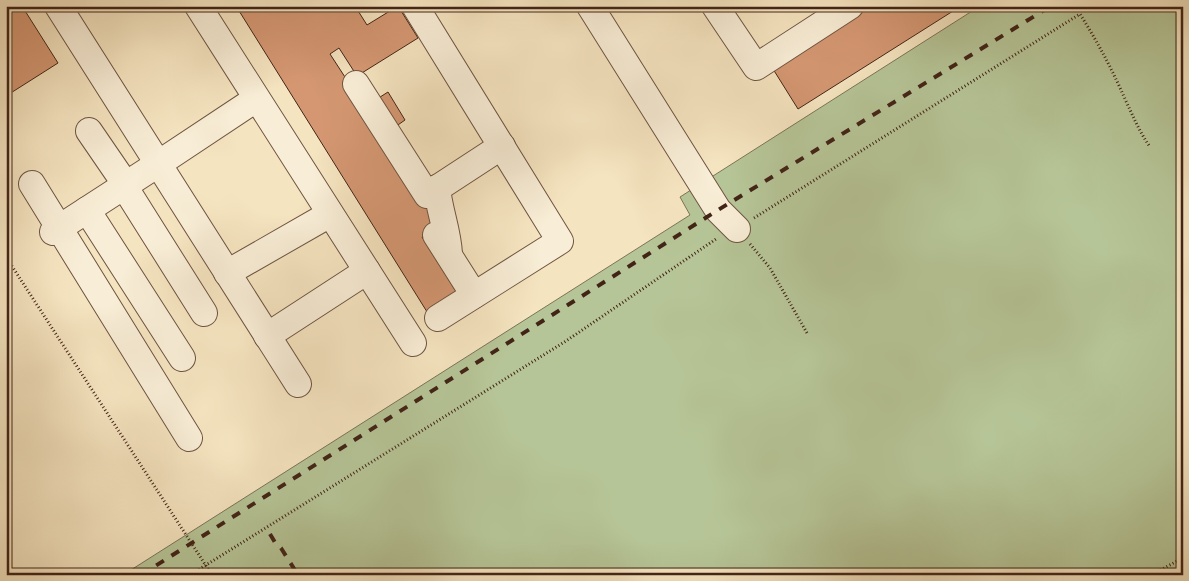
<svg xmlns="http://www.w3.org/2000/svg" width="1189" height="581" viewBox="0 0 1189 581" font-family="Alegreya,serif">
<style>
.green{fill:#b6c597;stroke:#7c7457}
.building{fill:#d49772;stroke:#422417}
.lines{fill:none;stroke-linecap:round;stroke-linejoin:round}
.minor-casing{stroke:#6f5441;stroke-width:28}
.path{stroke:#422417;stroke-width:3;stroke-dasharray:1 2.5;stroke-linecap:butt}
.minor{stroke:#f8edd6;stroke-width:26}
.rail{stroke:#422417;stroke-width:4;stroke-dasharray:9 9;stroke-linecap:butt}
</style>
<rect width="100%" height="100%" fill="#f5e4c0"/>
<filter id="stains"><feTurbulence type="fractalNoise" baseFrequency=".004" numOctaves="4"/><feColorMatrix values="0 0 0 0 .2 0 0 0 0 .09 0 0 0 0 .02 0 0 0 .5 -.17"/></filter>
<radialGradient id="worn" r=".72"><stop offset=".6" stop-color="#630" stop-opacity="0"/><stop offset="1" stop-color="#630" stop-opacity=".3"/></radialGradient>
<!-- green -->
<path class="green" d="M980,6H1183V575H123L690,215L680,197Z"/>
<!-- building -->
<g class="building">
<path d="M6,6H22L58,63L6,96Z"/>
<path d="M236,6H355L367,25L398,6L418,38L357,76L339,48L330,54L441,225L422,237L459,296L429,315Z"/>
<path d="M872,6H961L798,109L773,69Z"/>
<path d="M388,92L405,120L395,127L377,99Z"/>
</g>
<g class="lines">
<!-- minor casing -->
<g class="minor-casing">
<g id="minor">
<path d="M58,6L298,384"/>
<path d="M198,6L413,343"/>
<path d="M415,6L560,241L438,318"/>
<path d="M590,6L718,210L737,229"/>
<path d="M715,6L756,67L850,6"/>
<path d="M356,84L427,195L502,146"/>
<path d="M89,131L126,185"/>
<path d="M32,184L189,438"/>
<path d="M124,186L204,313"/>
<path d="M437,188C439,210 448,231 449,254"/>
<path d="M87,210L182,358"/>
<path d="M53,232L158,164L256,99"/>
<path d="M436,235L474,295"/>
<path d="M227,273L330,214"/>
<path d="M267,336L367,271"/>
</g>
</g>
<!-- path -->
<g class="path">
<path d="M754,218L1080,14C1097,41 1112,69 1125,99C1133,116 1139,131 1150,147"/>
<path d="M750,244L770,268L807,333"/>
<path d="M6,257L212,575"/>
<path d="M190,575L566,341L716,239"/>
<path d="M1151,575L1183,558"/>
</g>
<!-- minor -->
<use href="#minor" class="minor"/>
<!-- rail -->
<g class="rail">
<path d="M270,534L276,544L281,548L298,575"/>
<path d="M141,575L718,210L1051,6"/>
</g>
</g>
<!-- margin -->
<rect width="1189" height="581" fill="none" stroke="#f5e4c0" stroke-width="25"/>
<rect x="8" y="8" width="1174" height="566" fill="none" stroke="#422417" stroke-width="2.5"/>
<rect x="12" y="12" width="1164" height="556" fill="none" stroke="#422417"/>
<rect width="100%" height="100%" filter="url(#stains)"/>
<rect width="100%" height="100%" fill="url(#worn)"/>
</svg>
